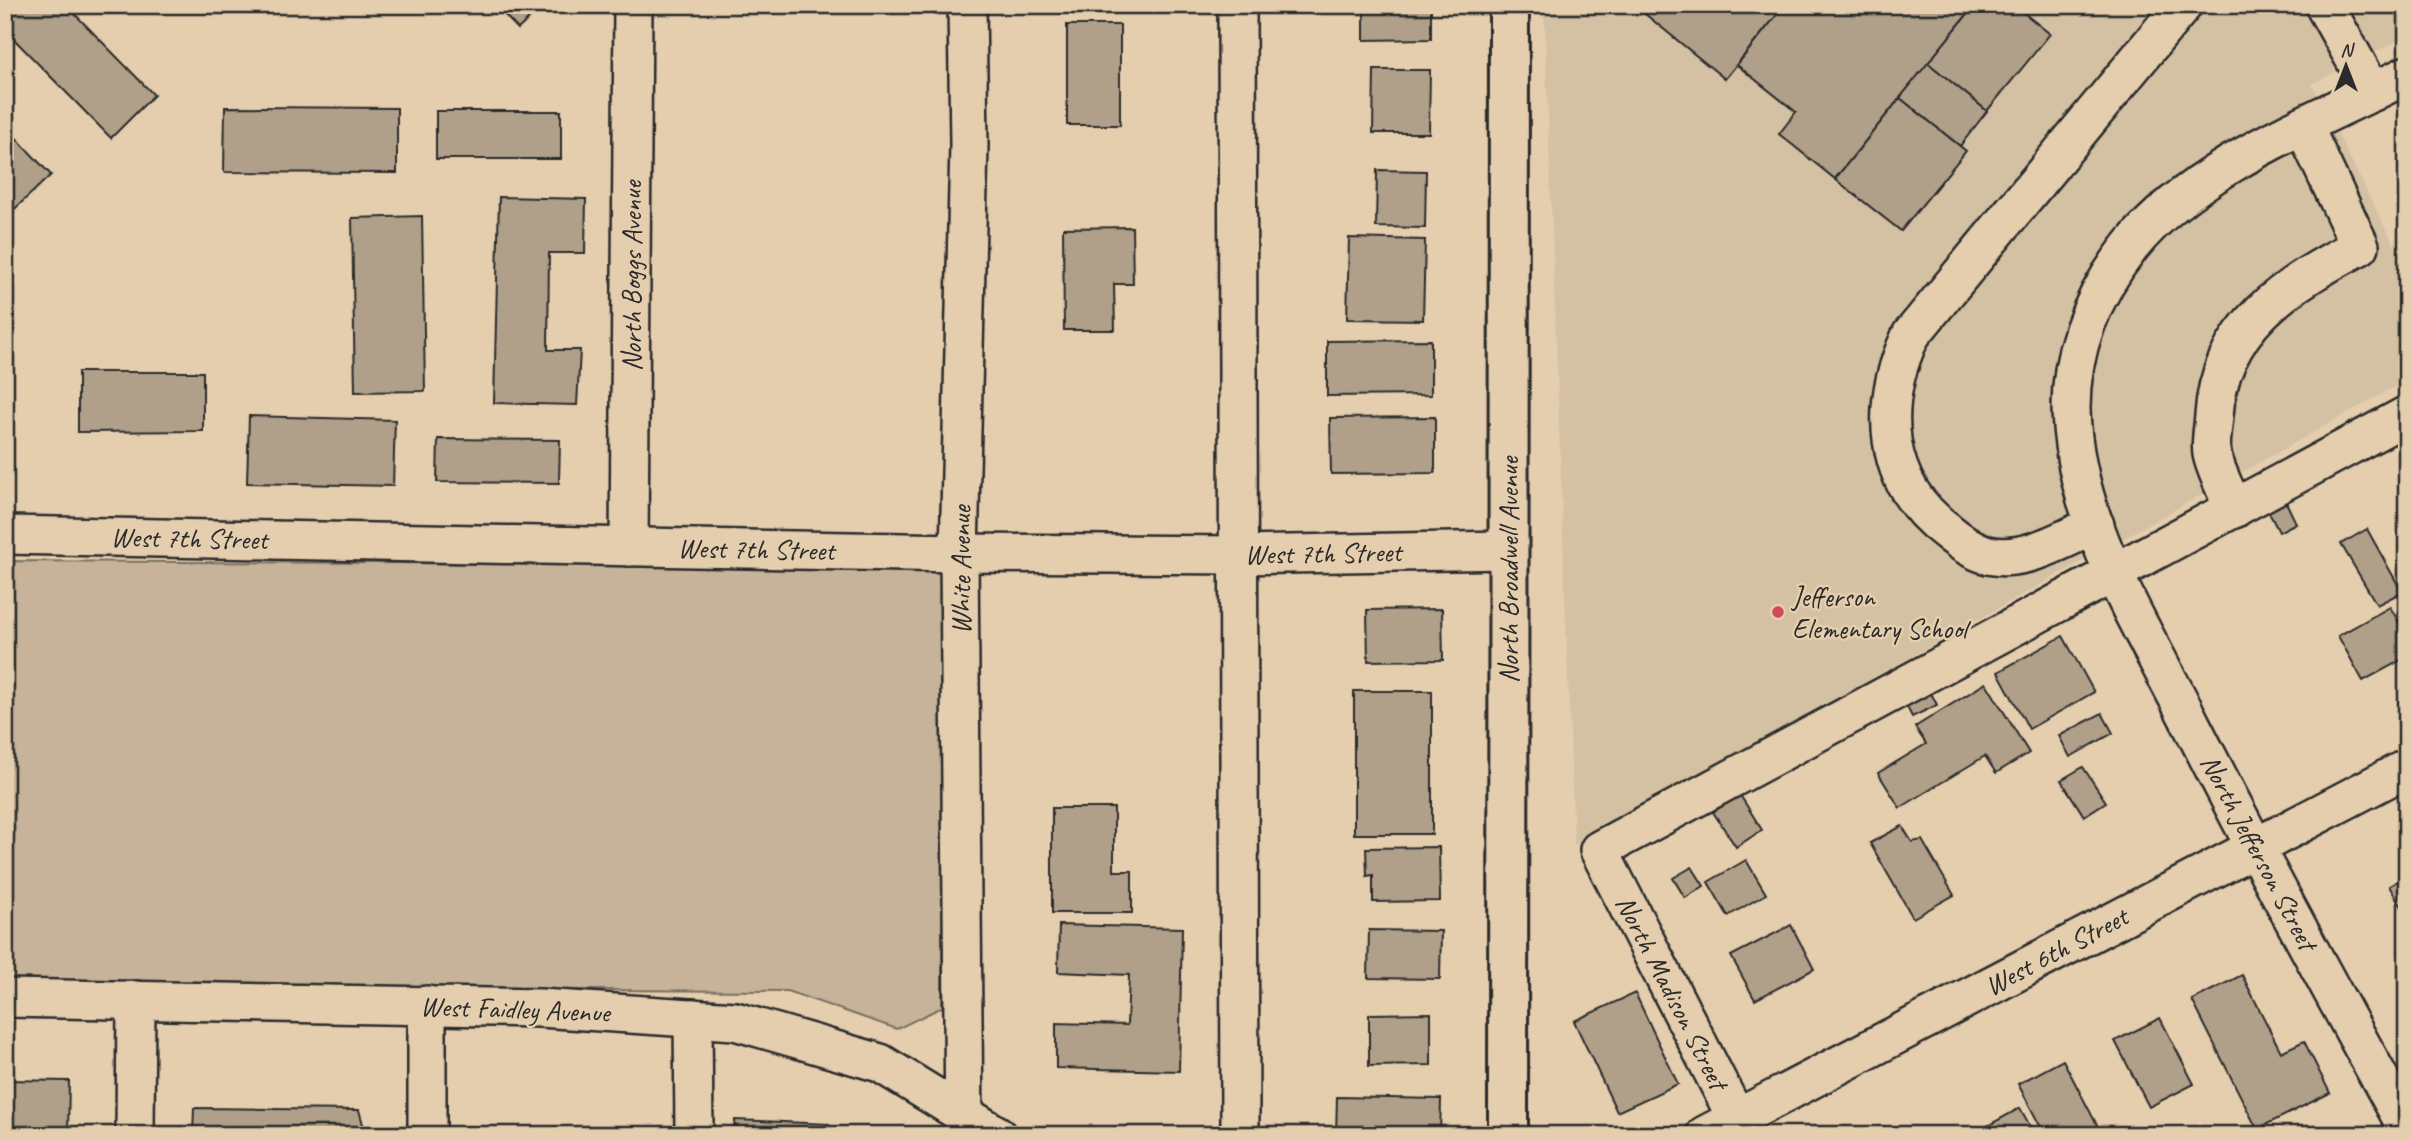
<svg xmlns="http://www.w3.org/2000/svg" width="2412" height="1140" viewBox="0 0 2412 1140" font-family="Caveat,sans-serif">
<style>
.built{fill:#d4c0a3}
.green{fill:#c6b399;stroke:#786f62;stroke-width:2}
.building{fill:#b0a08a;stroke:#2b2b2b;stroke-width:2}
.lines{fill:none;stroke-linecap:round;stroke-linejoin:round}
.minor-casing{stroke:#2b2b2b;stroke-width:42}
.major-casing{stroke:#2b2b2b;stroke-width:44}
.minor{stroke:#e4ceae;stroke-width:37}
.major{stroke:#e4ceae;stroke-width:38}
.poi-dot{fill:#d1495b;stroke:#e4ceae;stroke-width:2.5}
.labels{text-anchor:middle;dominant-baseline:central;stroke-width:5;stroke-linejoin:round;paint-order:stroke}
.street-label{font-size:28px;fill:#2b2b2b;stroke:#e4ceae}
.poi-label{font-size:28px;fill:#2b2b2b;stroke:#e4ceae;text-anchor:start}
</style>
<rect width="100%" height="100%" fill="#e4ceae"/>
<filter id="ink" filterUnits="userSpaceOnUse"><feTurbulence type="fractalNoise" baseFrequency=".0143" numOctaves="2"/><feDisplacementMap in="SourceGraphic" scale="14" xChannelSelector="R" yChannelSelector="G"/><feConvolveMatrix kernelMatrix="1 2 1 2 8 2 1 2 1" color-interpolation-filters="sRGB"/></filter>
<g filter="url(#ink)">
<!-- built -->
<path class="built" d="M1544,5H2407V36L2312,84L2407,270V380L1574,845Z"/>
<!-- green -->
<path class="green" d="M5,561L944,566L942,1007L897,1029L787,991L5,987Z"/>
<!-- building -->
<g class="building">
<path d="M5,5H66L154,95L111,138L5,30Z"/>
<path d="M495,5H544L518,29Z"/>
<path d="M1364,5H1431V39L1364,40Z"/>
<path d="M1634,5H1785L1725,79Z"/>
<path d="M1785,5H1975L1835,179L1779,134L1796,112L1737,65Z"/>
<path d="M1975,5H2014L2050,34L1987,111L1928,63Z"/>
<rect x="1067" y="25" width="53" height="100"/>
<path d="M1928,63L1987,111L1960,146L1900,98Z"/>
<path d="M1374,70H1430L1429,133H1373Z"/>
<path d="M1900,98L1966,151L1901,231L1835,179Z"/>
<path d="M225,107L397,108V173L224,172Z"/>
<rect x="436" y="111" width="125" height="48"/>
<path d="M6,127L51,175L5,218V128Z"/>
<path d="M1377,170L1426,171L1425,228L1376,227Z"/>
<path d="M499,197L586,199L585,253H549L548,350H580L577,405L494,403Z"/>
<path d="M422,216L425,391L355,392L352,218Z"/>
<path d="M1132,227L1133,284H1114L1115,330H1064L1063,228Z"/>
<path d="M1349,238L1425,240L1423,320L1347,319Z"/>
<path d="M1431,340V395L1327,396V341Z"/>
<path d="M78,372H203V431L78,432Z"/>
<path d="M249,416L395,420L393,486L247,483Z"/>
<path d="M1435,417V473L1331,474L1330,418Z"/>
<path d="M438,439L560,440L559,483L437,482Z"/>
<path d="M2284,498L2296,523L2279,532L2266,507Z"/>
<path d="M2367,529L2402,592L2377,605L2341,544Z"/>
<path d="M2390,607L2407,636V657L2363,681L2338,636Z"/>
<path d="M1442,609L1443,660L1368,661L1367,610Z"/>
<path d="M2063,636L2094,692L2029,729L1998,672Z"/>
<path d="M1986,683L2029,753L1996,773L1985,756L1900,808L1878,773L1926,744L1915,727Z"/>
<path d="M1928,687L1937,705L1912,717L1903,699Z"/>
<rect x="1354" y="691" width="78" height="143"/>
<path d="M2102,713L2113,733L2070,757L2059,736Z"/>
<path d="M2083,767L2106,802L2084,816L2061,780Z"/>
<path d="M1740,795L1762,830L1736,847L1713,812Z"/>
<path d="M1052,808H1114V871H1132V913H1052Z"/>
<path d="M1902,826L1912,842L1922,840L1954,895L1913,918L1870,843Z"/>
<path d="M1439,847L1440,901L1373,902V875L1367,876L1366,848Z"/>
<path d="M1746,860L1766,894L1728,916L1708,882Z"/>
<path d="M1692,867L1704,886L1685,898L1673,878Z"/>
<path d="M2407,876V915L2389,886Z"/>
<path d="M1059,925L1182,928L1179,1071L1056,1068V1023L1127,1025L1129,975L1058,972Z"/>
<path d="M1791,925L1814,969L1755,1000L1731,956Z"/>
<path d="M1369,930L1441,931L1440,979L1368,978Z"/>
<path d="M2242,975L2281,1052L2304,1041L2330,1093L2257,1129L2192,1000Z"/>
<path d="M1635,993L1678,1084L1617,1112L1574,1021Z"/>
<path d="M1431,1013V1065L1369,1066V1014Z"/>
<path d="M2160,1018L2194,1084L2149,1107L2115,1041Z"/>
<path d="M2063,1060L2097,1125L2080,1135H2045L2018,1084Z"/>
<path d="M5,1080L69,1081L68,1135H5Z"/>
<path d="M1337,1097L1441,1099L1440,1135H1336Z"/>
<path d="M194,1108L359,1110L366,1135H193Z"/>
<path d="M2020,1108L2035,1135H1978L1976,1132Z"/>
<path d="M735,1120L829,1124L828,1135H734Z"/>
</g>
<g class="lines">
<!-- minor casing -->
<g class="minor-casing">
<g id="minor">
<path d="M1237,5L1240,1135"/>
<path d="M2324,5L2373,92"/>
<path d="M2407,75C2318,120 2194,167 2131,246C2093,294 2071,347 2071,408C2073,520 2139,621 2188,718C2258,856 2332,992 2407,1128"/>
<path d="M2234,509C2227,492 2216,472 2212,454C2210,443 2213,428 2214,416C2219,326 2288,284 2360,246L2304,127"/>
<path d="M2095,525C2065,538 2028,561 1994,556C1978,554 1959,541 1947,531C1882,483 1878,405 1911,335L2183,5"/>
<path d="M5,535L959,553L1238,555L1507,550"/>
<path d="M629,547L633,5"/>
<path d="M5,998L540,1008L735,1021L880,1063L997,1135"/>
<path d="M427,1005V1135"/>
<path d="M693,1018L694,1135"/>
<path d="M135,1135L136,1000"/>
<path d="M964,1135L959,553L969,145L967,5"/>
<path d="M1705,1135L2407,768"/>
<path d="M1745,1135L1599,850L2407,415"/>
</g>
</g>
<!-- major casing -->
<g class="major-casing">
<path id="major" d="M1508,1135L1509,5"/>
</g>
<!-- minor -->
<use href="#minor" class="minor"/>
<!-- major -->
<use href="#major" class="major"/>
</g>
</g>
<!-- markers -->
<circle class="poi-dot" cx="1778" cy="612" r="7"/>
<g class="labels">
<!-- street labels -->
<g class="street-label">
<text transform="translate(631 276) rotate(-90)">North Boggs Avenue</text>
<text transform="translate(189 538) rotate(1)">West 7th Street</text>
<text transform="translate(756 549) rotate(1)">West 7th Street</text>
<text transform="translate(1323 553) rotate(-1)">West 7th Street</text>
<text transform="translate(960 570) rotate(-90)">White Avenue</text>
<text transform="translate(1508 570) rotate(-90)">North Broadwell Avenue</text>
<text transform="translate(2259 852) rotate(62)">North Jefferson Street</text>
<text transform="translate(2056 951) rotate(-28)">West 6th Street</text>
<text transform="translate(1672 992) rotate(63)">North Madison Street</text>
<text transform="translate(515 1009) rotate(2)">West Faidley Avenue</text>
</g>
<!-- poi labels -->
<g class="poi-label">
<text x="1792" y="596">Jefferson<tspan x="1792" dy="32">Elementary School</tspan></text>
</g>
</g>
<!-- margin -->
<rect width="2412" height="1140" fill="none" stroke="#e4ceae" stroke-width="28"/>
<rect x="14" y="14" width="2384" height="1112" fill="none" stroke="#2b2b2b" stroke-width="2.5" filter="url(#ink)"/>
<!-- north arrow -->
<g transform="translate(2346 66)" stroke="#e4ceae" stroke-width="5" paint-order="stroke">
<path d="M0-5L12 26L0 18L-12 26Z" fill="#2b2b2b"/>
<text y="-10" font-size="19" font-weight="bold" text-anchor="middle" fill="#2b2b2b">N</text>
</g>
</svg>
